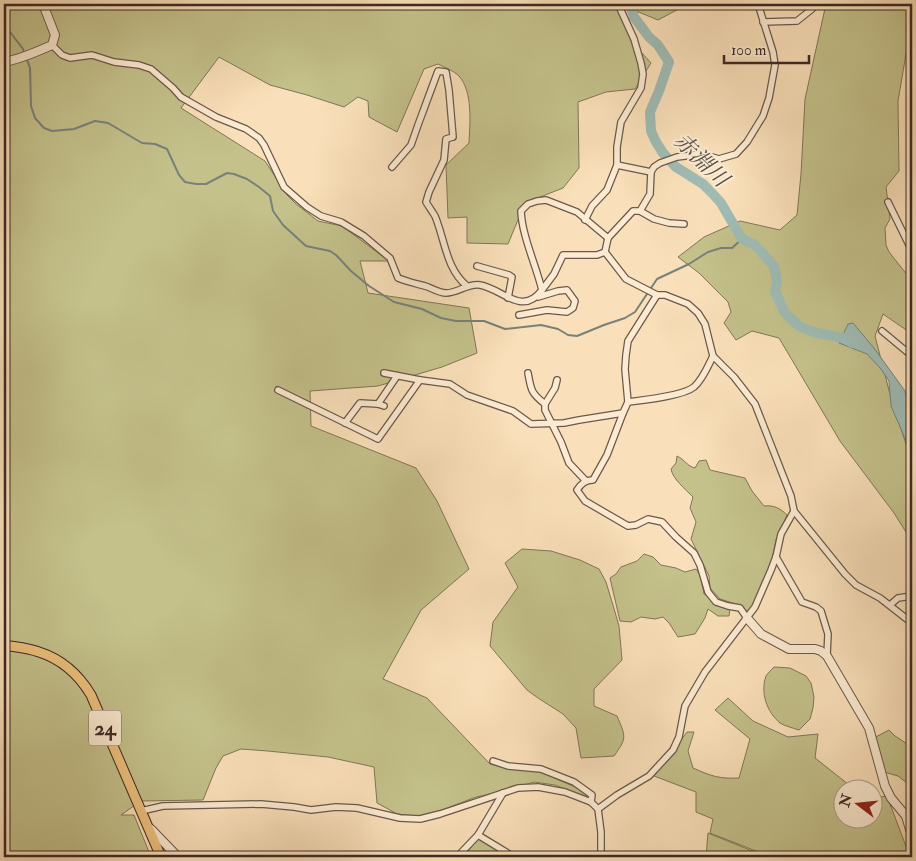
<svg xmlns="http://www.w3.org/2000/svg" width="916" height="861" viewBox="0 0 916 861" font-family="'IM FELL Double Pica','Noto Serif JP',serif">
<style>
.green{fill:#c4c18b;stroke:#807658}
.water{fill:#9fbcb5;stroke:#77827b}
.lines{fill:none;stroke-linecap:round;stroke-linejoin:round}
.stream{stroke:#77827b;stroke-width:2}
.river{stroke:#9fbcb5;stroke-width:10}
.minor-casing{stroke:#6b584a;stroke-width:8}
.tertiary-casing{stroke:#6b584a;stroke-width:10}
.primary-casing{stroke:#3b2a24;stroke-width:11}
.minor{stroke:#fcebd2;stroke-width:5.5}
.tertiary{stroke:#fcebd2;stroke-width:8}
.primary{stroke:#edc07d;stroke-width:9}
.labels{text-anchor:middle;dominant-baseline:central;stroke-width:4;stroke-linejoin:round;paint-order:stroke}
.shield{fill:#fcebd2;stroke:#756458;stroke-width:1}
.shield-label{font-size:20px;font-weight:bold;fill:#3b2a24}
.water-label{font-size:22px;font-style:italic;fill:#544e48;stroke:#fcebd2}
</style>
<rect width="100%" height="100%" fill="#fae0ba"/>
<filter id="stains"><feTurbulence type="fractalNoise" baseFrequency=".004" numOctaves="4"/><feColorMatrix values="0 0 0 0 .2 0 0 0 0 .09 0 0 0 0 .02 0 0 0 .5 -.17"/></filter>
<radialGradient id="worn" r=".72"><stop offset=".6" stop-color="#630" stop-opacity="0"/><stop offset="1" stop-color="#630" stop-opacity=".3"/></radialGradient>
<!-- green -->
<g class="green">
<path d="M4,4H688L658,20L624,6L631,41L651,63L635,89L606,92L578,102L579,168L563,188L525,203L508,244L467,243V217L448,218L446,165L469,143C470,123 473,92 459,76C454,71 444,67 438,64L424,69L397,132L369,117L368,101L358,97L344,107L307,95L270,85L219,57L181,108L265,161L287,195L296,204L318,221L342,226L389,261H360L368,293L469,308L477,353L442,367L378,386L310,391L311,426L416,468L437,501L469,569L421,610L383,679L427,698L490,764L506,768L541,772L575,787L588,795L586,797L555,785L534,782L505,791L476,797L442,810L418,816L397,814L377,803L374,767L328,757L268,751L241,749L223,756L216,768L203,800L141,801L121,815H134L151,857H4Z"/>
<path d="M826,4H912V38L906,54L898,101L899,171L886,187L890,219L885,228L886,245L889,252L912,281V334L883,314L875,336L892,402L910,456L912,493V540H911L894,513L840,441L779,338L752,331L736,340L724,323L731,312L728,302L699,273L678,257L704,237L740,221L780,230L797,215L801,174L805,99Z"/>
<path d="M677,456C685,460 687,466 695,468L699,461L706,460L710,470L745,478L752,491L764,506C774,505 780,508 787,515L776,540L772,559L764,582L757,598L749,613L739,605L720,599L710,588L709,576L691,539L696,522L690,508L693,497C686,490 672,478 671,469L676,463Z"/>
<path d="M522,549L551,551L580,560L599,569L606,582L615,612L619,626L622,660L594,689V706L617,716C626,737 627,738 614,756L581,758L576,728L563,714L538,698L527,690L490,646L493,622L518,587L505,563Z"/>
<path d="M644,554L653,557L661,565L676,568L685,572L696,569L700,575L704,594L730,609L729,616H718L708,609L705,618L695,634L678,637L669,623L663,617L655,619L641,617L631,622L620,621L610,578L616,574L621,567L637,561Z"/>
<path d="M774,667L790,668L806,676L811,683L814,697L813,708L810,719L799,730C793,728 785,726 780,723C767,712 760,693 766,676C768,673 771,670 774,667Z"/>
<path d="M728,698L753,721L788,737L818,734L815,758L853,788H844V818H874V798L887,796L910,857H771L710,833L713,819L696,812V792L654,776L687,732H694L688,751L693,768C711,776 719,779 739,778L750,739L715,710Z"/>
<path d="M889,730L895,736L912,747V787L898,776L884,772L872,739Z"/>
<path d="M708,833L767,857H706Z"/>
<path d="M478,837L505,856V857H463Z"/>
</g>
<!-- water -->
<path class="water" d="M853,323L874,348L905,391L912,420V479L910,450L891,406L889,381L881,369L867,354L839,343L848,324Z"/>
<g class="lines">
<!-- stream -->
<g class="stream">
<path d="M4,24L23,49L24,53"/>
<path d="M26,57L30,68L31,106L35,118L44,128L52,131L74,129L95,121L108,123L142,143L155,144L167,149L179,175L185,182L196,184H206L227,173L234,174L247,179L259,187L270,196L273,211L283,225L306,246L330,251L336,255L351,271L369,286L394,302L422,309L441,318L456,321H484L505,329L541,325L558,329L568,335L577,336L604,325L625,318L635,312L657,279L689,264L708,252L721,248H732L742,239"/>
</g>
<!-- river -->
<path class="river" d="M630,4L634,17L649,37L658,45L669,62L659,91L650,112L651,131L656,142L663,153L676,167L703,184L712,193L721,203L742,239L755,245L774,266L777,282L775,292L785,313L799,326L813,332L844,338L852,343"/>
<!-- minor casing -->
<g class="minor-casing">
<g id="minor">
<path d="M763,22L797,21L812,9L815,4"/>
<path d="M52,45L62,55L70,58L92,55L114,62L139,65L151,69L173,88L181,97L216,117L246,129L259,138L264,145L284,187L307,207L321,216L341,222L364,236L390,258L398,278C408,282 418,284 428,287C433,289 440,293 446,293C458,293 468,283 480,285C503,289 522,317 542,290C536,265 522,236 521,211L528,204L537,201L546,200L577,212L608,238"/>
<path d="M912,117V133"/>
<path d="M617,165L651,172"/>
<path d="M392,167L411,145L418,125L438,71L446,72L449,90L453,137L446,139L444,160L429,192L426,202C429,207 432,211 435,216C445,240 446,269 467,286"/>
<path d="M888,202L912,251"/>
<path d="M640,211L650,194L651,172L654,167L660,163L677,157L701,154L719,159L736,154L747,142L763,116L769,98L775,65L773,52L758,4"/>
<path d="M585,220L592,206L607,190L617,165V147L621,122L641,88L643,74L641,63L634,39L618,4"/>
<path d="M684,224L669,223L654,219L640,211H633L608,238L605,252L626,279L657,295H665L688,304L698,313L705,324L713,356L734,377L755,404L791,496L794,511L845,574L856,585L880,598L912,623"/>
<path d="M477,266L509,275L512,277L508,298"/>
<path d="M542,290L554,274L563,255H597L605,252"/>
<path d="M519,315L547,310L567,312L573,308L575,301L567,290L558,291L538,297"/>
<path d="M882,331L912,356"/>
<path d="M384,373L420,380L450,384L467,395L513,411L531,424L564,423L579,420L623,413L628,402C643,400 683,396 694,387C703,379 708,366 713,356"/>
<path d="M528,373C531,390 531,393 545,404"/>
<path d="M557,380L555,388L545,404V410L561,442L569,463L586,481"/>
<path d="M278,390L378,439L420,380"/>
<path d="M628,402L625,369L626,355L628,341L657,295"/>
<path d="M378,404L397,376"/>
<path d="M623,413L607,455L593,480C585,480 581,484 577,490L585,501L628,526L636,525L648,519L662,522L676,537L694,553L700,565L708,592L716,602L728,606L740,608L747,618"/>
<path d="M345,423L360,403L378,404L384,406"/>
<path d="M776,557L802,602L816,607L821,611L828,634L827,656"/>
<path d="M890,605L898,598L912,596"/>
<path d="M493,761L508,766L541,769L574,782L592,795L591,802"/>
<path d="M598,809L617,795L649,776L673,750L679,737L685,706L705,672L755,607L771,570L776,557L781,534L794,511"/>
<path d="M141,811L163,806L261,804L294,807L311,810L336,807L357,808L400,818L420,819L440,814L518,788L538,787L565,792L591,802L598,809L601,832V857"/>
<path d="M478,835L514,857"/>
<path d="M457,857L478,835L503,793"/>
</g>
</g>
<!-- tertiary casing -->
<g class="tertiary-casing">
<g id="tertiary">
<path d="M4,62C21,59 36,52 52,45L55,35L43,4"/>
<path d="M747,618L761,634L789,649H815L821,651L827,656L869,728L885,786L891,798L906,816L912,836"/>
<path d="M151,829L178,857"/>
</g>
</g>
<!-- primary casing -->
<g class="primary-casing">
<path id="primary" d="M4,645C15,647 28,648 39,652C61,659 79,675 91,695L161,857"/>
</g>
<!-- minor -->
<use href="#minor" class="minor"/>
<!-- tertiary -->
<use href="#tertiary" class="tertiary"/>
<!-- primary -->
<use href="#primary" class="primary"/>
</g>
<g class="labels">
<!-- shield labels -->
<rect class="shield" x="89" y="710.5" width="32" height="35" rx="4"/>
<g class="shield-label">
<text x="105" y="728">24</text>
</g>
<!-- water labels -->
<g class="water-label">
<text transform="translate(701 160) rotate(44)">赤淵川</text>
</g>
</g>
<!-- margin -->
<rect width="916" height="861" fill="none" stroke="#fae0ba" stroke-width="20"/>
<rect x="5" y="5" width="906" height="851" fill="none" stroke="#3b2a24" stroke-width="2.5"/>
<rect x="10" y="10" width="896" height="841" fill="none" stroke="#3b2a24"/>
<!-- north arrow -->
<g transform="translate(858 804) rotate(286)"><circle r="24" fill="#fcebd2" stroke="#af9e8c"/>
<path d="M0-4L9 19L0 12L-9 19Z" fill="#8f2418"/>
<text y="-8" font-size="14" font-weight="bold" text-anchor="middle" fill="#3b2a24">N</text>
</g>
<!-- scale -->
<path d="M724 55v8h85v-8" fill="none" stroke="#3b2a24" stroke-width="2.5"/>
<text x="731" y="55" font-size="15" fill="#3b2a24" stroke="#fcebd2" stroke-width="4" paint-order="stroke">100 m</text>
<rect width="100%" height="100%" filter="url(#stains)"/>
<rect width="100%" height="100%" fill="url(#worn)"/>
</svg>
